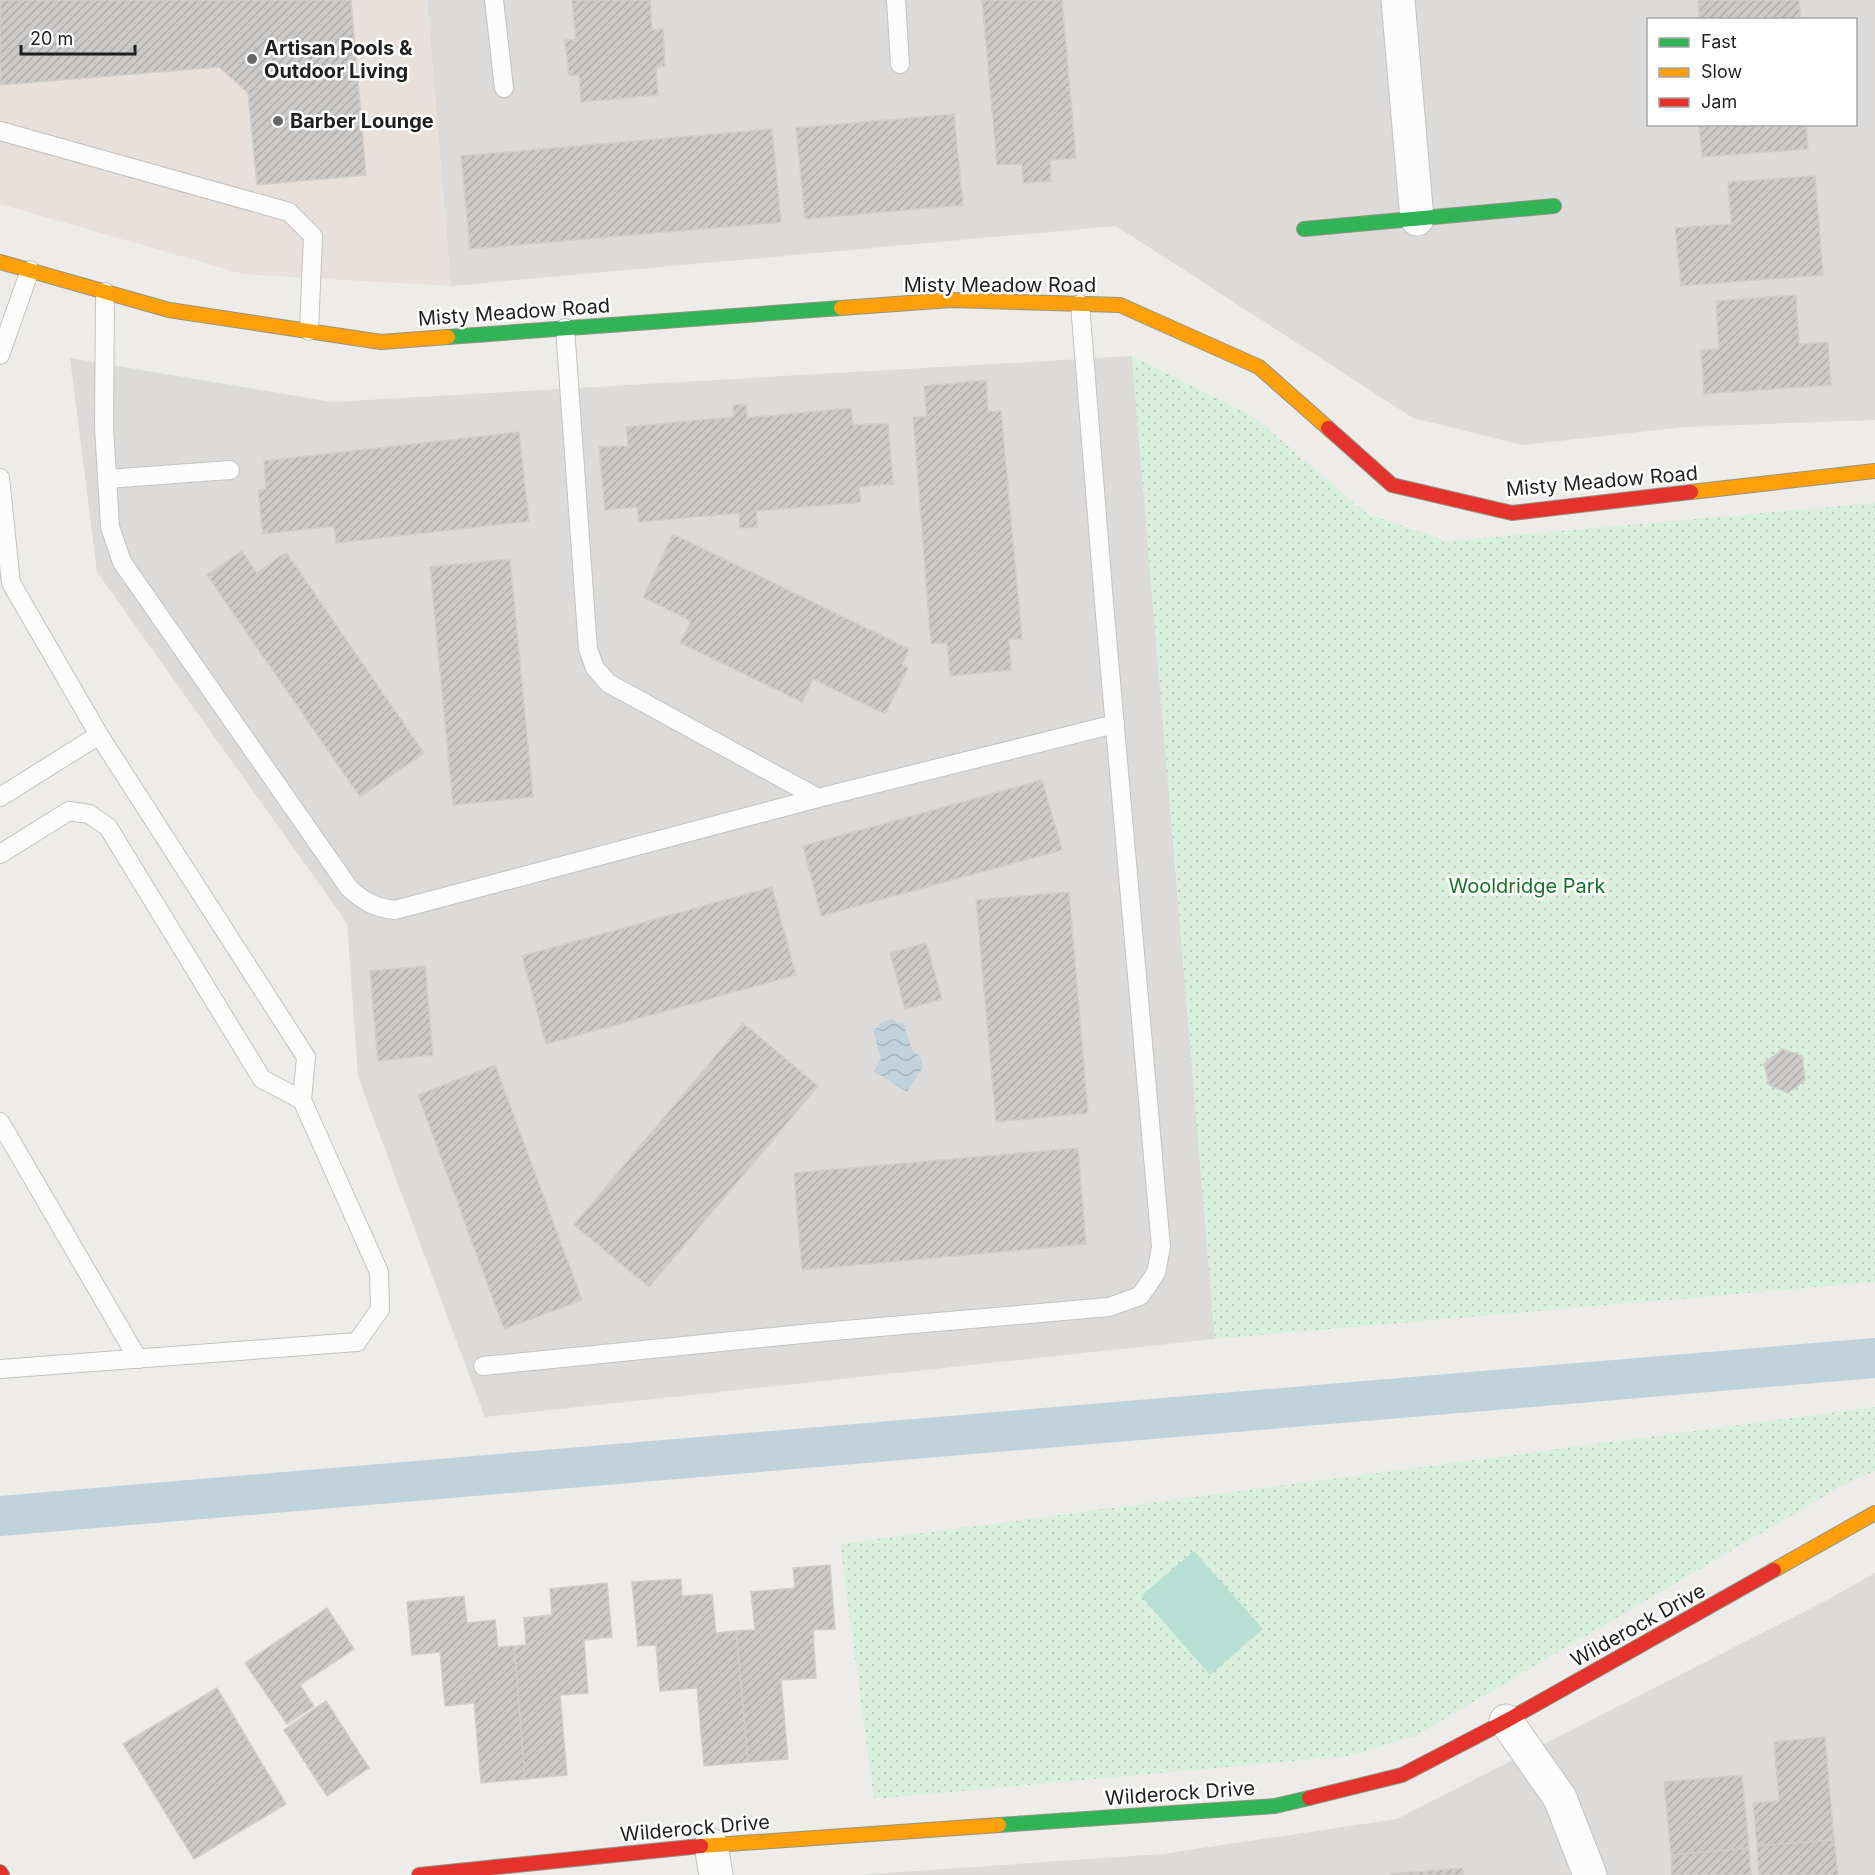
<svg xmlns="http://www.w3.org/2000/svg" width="1875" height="1875" viewBox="0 0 1875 1875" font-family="Inter,sans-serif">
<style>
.residential{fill:#dcdbd9;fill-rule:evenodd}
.commercial{fill:#e9dfdb}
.park{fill:url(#park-dots)}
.pitch{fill:#b8dfd4}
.water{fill:url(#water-waves)}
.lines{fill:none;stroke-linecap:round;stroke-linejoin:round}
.canal{stroke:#c0d2dc;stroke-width:40}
.building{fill:url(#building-hatch);stroke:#d0ceca;stroke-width:1.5}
.lane-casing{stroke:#c3c2c0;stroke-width:20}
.street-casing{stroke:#c3c2c0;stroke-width:35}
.fast-casing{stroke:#919582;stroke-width:16}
.slow-casing{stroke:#919582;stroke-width:16}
.jam-casing{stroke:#919582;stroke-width:16}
.lane{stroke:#fcfcfc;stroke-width:18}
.street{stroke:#fcfcfc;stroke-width:33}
.fast{stroke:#30b455;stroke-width:14}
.slow{stroke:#ff9f0a;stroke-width:14}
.jam{stroke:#e5322d;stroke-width:14}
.poi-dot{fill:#676765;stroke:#fff;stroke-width:2}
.labels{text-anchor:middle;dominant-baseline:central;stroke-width:5;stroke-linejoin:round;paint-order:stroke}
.poi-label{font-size:20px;font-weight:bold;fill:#1f1f1f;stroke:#fff;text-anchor:start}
.street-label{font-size:20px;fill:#1f1f1f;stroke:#fff}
.park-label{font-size:20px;fill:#18722d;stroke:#fff}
</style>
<defs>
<pattern id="park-dots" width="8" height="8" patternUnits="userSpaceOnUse" patternTransform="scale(1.5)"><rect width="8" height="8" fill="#d9f0dc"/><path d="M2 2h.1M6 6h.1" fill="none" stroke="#bacdbc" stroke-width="1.8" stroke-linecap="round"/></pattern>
<pattern id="water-waves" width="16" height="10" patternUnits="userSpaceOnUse" patternTransform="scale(1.5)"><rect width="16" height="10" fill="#c0d2dc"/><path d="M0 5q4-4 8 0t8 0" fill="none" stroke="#a5b4bc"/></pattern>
<pattern id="building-hatch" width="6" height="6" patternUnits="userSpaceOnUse" patternTransform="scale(1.5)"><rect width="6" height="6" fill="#cbcac8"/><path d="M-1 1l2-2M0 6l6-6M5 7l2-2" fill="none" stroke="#aeadab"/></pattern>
</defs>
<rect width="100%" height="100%" fill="#edece8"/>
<!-- residential -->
<g class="residential">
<path d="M427,0H1875V420L1685,427L1522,445L1413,418L1116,226L451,286ZM1648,20H1856V124H1648Z"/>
<path d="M1132,356L1215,1339L485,1417L358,1077L347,923L97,572L70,358L333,402Z"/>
<path d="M1875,1573V1875H858L1162,1854L1397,1819L1829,1599Z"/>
</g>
<!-- commercial -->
<path class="commercial" d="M0,0H427L451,286L243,274L0,204Z"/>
<!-- park -->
<g class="park">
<path d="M1132,356L1254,417L1367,514L1447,541L1875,503V1282L1215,1339Z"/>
<path d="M1875,1407V1471L1845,1484L1417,1735L1350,1756L874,1799L840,1544Z"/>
</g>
<!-- pitch -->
<path class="pitch" d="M1194,1551L1263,1629L1210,1675L1141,1596Z"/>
<!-- water -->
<path class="water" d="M892,1019L898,1023L903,1022L913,1052L920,1056L923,1067L907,1092L874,1071L881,1059L873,1029L879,1027L881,1022Z"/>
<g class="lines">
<!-- canal -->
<path class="canal" d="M0,1516L1875,1358"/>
</g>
<!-- building -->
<g class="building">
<path d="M0,0H351L366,175L257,185L248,93L219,67L0,85Z"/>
<path d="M572,0H650L652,30L663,29L665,66L656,67L658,95L581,102L579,75L569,76L565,40H576Z"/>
<path d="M982,0H1062L1076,158L1050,160L1051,181L1023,183L1022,164L997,165Z"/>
<path d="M1698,0H1799L1801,20H1699Z"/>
<path d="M954,114L963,205L805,219L796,128Z"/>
<path d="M1699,124H1806L1808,149L1702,157Z"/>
<path d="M772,129L781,222L470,249L461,156Z"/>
<path d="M1815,176L1823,275L1681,286L1675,228L1731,224L1728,182Z"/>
<path d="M1796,295L1799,344L1828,342L1831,385L1704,394L1701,350L1719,349L1716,301Z"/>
<path d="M986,380L988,412L1001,411L1022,639H1009L1011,670L950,676L947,643L931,644L913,417H927L924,386Z"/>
<path d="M746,404L747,418L851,408L853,425L888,423L893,484L859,487L861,502L756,511L758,527L740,528L739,513L639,522L637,507L605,510L599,447L628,446L626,427L734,417L733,405Z"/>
<path d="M519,432L529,521L336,543L334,526L263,534L258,490L266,489L264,461Z"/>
<path d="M673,534L909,649L902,664L908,668L885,714L813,679L802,702L680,643L691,621L643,597Z"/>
<path d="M242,551L257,573L286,552L424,753L360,797L207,575Z"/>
<path d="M510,559L533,797L453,805L430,567Z"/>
<path d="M1042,780L1062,850L821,916L803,846Z"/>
<path d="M772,887L796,975L546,1044L522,956Z"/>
<path d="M1069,892L1088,1113L996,1122L976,900Z"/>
<path d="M926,943L942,999L905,1009L890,953Z"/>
<path d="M425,966L433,1055L378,1061L370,971Z"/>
<path d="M743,1023L818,1086L649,1287L574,1225Z"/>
<path d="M1782,1049L1802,1056L1805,1080L1788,1093L1769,1085L1764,1064Z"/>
<path d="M495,1065L582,1300L504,1329L418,1095Z"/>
<path d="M1078,1148L1086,1244L802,1270L794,1173Z"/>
<path d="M830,1565L835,1629L813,1630L816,1678L781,1680L788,1759L748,1762L736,1631L755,1630L751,1592L795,1588L793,1568Z"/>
<path d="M681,1579L682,1596L712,1594L716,1633L736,1631L748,1762L704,1766L697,1688L660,1691L656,1645L638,1646L632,1582Z"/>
<path d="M607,1583L612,1637L584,1640L588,1693L560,1695L567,1775L525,1779L514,1646L526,1645L524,1618L552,1615L550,1589Z"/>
<path d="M464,1596L467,1623L495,1620L498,1647L514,1646L525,1779L481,1783L474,1703L445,1706L440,1652L412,1655L407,1602Z"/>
<path d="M327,1608L354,1649L300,1685L314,1706L287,1724L245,1663Z"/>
<path d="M217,1688L286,1804L194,1859L123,1744Z"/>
<path d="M326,1701L369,1768L327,1796L284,1730Z"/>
<path d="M1825,1737L1834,1840L1757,1846L1753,1803L1779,1801L1774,1742Z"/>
<path d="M1742,1775L1749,1848L1671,1855L1664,1782Z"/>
<path d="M1834,1840L1838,1875H1759L1757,1846Z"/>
<path d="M1749,1848L1751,1875H1672L1671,1855Z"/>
<path d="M1463,1868V1875H1390V1874Z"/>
</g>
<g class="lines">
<!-- lane casing -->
<g class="lane-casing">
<g id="lane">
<path d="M494,0L504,88"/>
<path d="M896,0L900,64"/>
<path d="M0,131L289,212L313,236L309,331"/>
<path d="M105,292L104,427L110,527L122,562L349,888C363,901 375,908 395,910L818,798"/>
<path d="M565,328L588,649L595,668L608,683L818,798L1115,724"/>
<path d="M0,355L30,270"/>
<path d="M0,478L11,583L99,735L306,1057L302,1100L379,1272L380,1309L357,1342L0,1369"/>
<path d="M107,479L230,470"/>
<path d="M0,797L99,735"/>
<path d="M0,854L69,811L89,814L108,827L262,1079L302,1100"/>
<path d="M0,1122L138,1359"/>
<path d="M483,1366L822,1332L1109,1307L1140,1296L1156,1273L1161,1247L1104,603L1080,304"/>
</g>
</g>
<!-- street casing -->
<g class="street-casing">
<g id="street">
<path d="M1398,0L1417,219"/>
<path d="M1506,1721L1560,1798L1590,1875"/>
<path d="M711,1845L716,1875"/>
</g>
</g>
<!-- fast casing -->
<g class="fast-casing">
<g id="fast">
<path d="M1304,229L1554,206"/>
<path d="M448,337L841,308"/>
<path d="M999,1825L1275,1806L1309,1798"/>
</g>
</g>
<!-- slow casing -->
<g class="slow-casing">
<g id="slow">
<path d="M0,262L169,310L381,342L448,337"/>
<path d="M841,308L951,300L1120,305L1259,367L1328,428"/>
<path d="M1691,492L1875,471"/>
<path d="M1774,1570L1875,1513"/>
<path d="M701,1846L999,1825"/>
</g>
</g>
<!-- jam casing -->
<g class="jam-casing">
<g id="jam">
<path d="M1328,428L1392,485L1512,513L1691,492"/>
<path d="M1309,1798L1402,1775L1506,1721L1774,1570"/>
<path d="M0,1872L2,1875"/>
<path d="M419,1875L701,1846"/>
</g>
</g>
<!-- lane -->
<use href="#lane" class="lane"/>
<!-- street -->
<use href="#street" class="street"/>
<!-- fast -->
<use href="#fast" class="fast"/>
<!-- slow -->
<use href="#slow" class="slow"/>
<!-- jam -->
<use href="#jam" class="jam"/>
</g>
<!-- markers -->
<g class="poi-dot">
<circle cx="252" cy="59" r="6"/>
<circle cx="278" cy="121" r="6"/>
</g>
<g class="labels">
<!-- poi labels -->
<g class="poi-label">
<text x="264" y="48">Artisan Pools &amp;<tspan x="264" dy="23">Outdoor Living</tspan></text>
<text x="290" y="121">Barber Lounge</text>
</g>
<!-- street labels -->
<g class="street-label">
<text x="1000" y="285">Misty Meadow Road</text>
<text transform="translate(514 312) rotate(-4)">Misty Meadow Road</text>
<text transform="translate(1602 481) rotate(-5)">Misty Meadow Road</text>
<text transform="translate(1638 1625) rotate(-29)">Wilderock Drive</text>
<text transform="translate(1180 1793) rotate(-4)">Wilderock Drive</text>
<text transform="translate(695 1828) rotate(-5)">Wilderock Drive</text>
</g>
<!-- park labels -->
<g class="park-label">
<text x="1527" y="886">Wooldridge Park</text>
</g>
</g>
<!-- legend -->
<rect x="1647" y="18" width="210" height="108" fill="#ffffff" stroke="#a5a5a5" stroke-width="1.5"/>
<rect x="1659" y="38" width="30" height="9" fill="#30b455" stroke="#a5a5a5" stroke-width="1.5"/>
<text x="1701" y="48" font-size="18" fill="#1f1f1f">Fast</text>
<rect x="1659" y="68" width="30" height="9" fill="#ff9f0a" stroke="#a5a5a5" stroke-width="1.5"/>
<text x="1701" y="78" font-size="18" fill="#1f1f1f">Slow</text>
<rect x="1659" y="98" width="30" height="9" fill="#e5322d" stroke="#a5a5a5" stroke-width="1.5"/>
<text x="1701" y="108" font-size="18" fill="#1f1f1f">Jam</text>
<!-- scale -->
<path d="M21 45v9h114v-9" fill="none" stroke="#1f1f1f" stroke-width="3"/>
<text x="30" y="45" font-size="18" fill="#1f1f1f" stroke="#ffffff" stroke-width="4.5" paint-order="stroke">20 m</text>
</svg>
